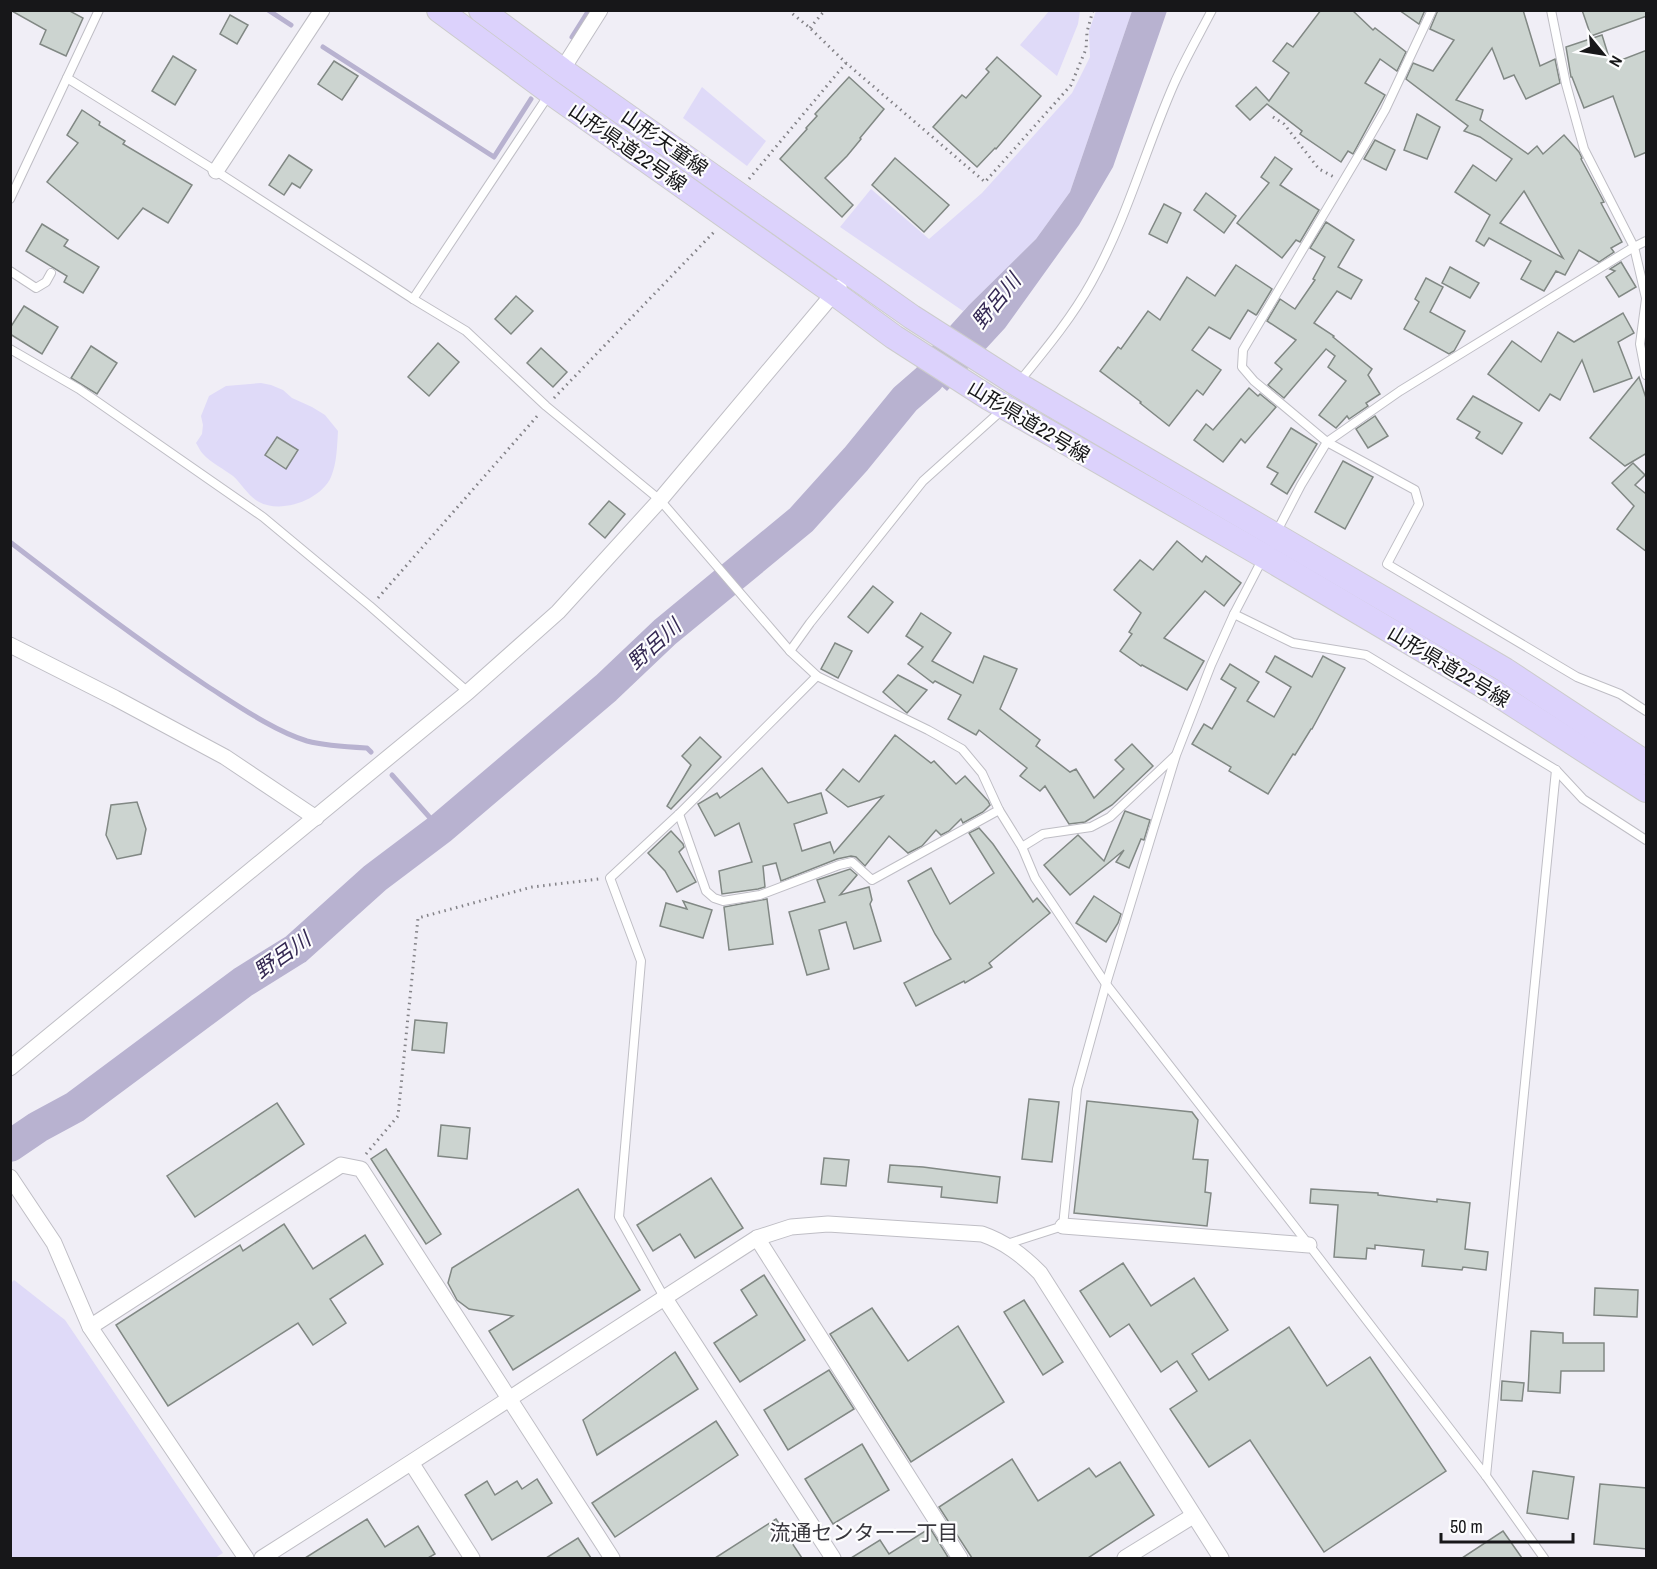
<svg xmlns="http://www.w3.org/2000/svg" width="1657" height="1569" viewBox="0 0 1657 1569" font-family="'Archivo Narrow','Noto Sans JP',sans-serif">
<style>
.green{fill:#dfdaf8}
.water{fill:#b8b2d0}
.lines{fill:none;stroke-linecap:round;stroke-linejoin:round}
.stream{stroke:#b8b2d0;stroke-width:5}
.river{stroke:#b8b2d0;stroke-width:32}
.building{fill:#ccd4d0;stroke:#818884;stroke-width:1.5;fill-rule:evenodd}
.lane-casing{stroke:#bfbec5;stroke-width:10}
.street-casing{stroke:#bfbec5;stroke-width:17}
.primary-casing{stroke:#ccc;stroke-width:26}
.path{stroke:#838287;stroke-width:3;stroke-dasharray:1.5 4.5;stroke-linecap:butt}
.lane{stroke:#fff;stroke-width:8}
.street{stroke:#fff;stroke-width:15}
.primary{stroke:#dcd2fc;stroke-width:24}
.labels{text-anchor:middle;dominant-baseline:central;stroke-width:4.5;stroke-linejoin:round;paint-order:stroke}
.street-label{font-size:20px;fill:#171719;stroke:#fdfdfe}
.water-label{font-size:21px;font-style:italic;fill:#352953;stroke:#fdfdfe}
.neighbourhood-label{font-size:21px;fill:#38373d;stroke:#fdfdfe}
</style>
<rect width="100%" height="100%" fill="#f0eef6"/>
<!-- green -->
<g class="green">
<path d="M1050,10L1080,11L1078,24L1057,76L1020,45Z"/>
<path d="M1096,11H1132L1070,192L1036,239L963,311L840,227L871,189L929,239L982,193L1072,93L1090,57L1089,31Z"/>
<path d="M702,87L766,141L747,166L683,118Z"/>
<path d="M261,383L271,385L283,390L292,398L312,407L325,415L338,431C337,446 337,463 331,477C321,500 281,514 259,502C248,496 242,484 233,476C224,469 211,463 203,454C200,451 198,446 196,443L202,434L203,425L201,416L209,396L226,386Z"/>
<path d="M14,1280L65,1320L223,1553L215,1558H11L10,1284Z"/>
</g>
<!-- water -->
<path class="water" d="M1132,11H1167L1113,167L1079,225L1005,328L947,391L916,364L969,305L1036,239L1070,192Z"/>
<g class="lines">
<!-- stream -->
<g class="stream">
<path d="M268,10L291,25"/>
<path d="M572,37L589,10"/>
<path d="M323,47L494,157L531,99"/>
<path d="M10,542C75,592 139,641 207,686C237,705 274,731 307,741C326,746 347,747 367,748L371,752"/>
<path d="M392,775L440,829"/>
</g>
<!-- river -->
<path class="river" d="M10,1146L38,1127L75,1107L243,982L296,949L375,878L440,829L606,688L665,632L801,520L856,459L905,399L928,379L944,358L957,344"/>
</g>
<!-- building -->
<g class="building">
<path d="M10,10H68L83,18L66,56L40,44L46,30Z"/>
<path d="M1321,10H1352L1373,30L1375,28L1406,52L1397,71L1380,59L1365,83L1385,95L1353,154L1348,151L1341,162L1300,134L1302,131L1267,104L1250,120L1236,106L1256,87L1269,101L1289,73L1273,61L1287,43L1293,47Z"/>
<path d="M1399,10H1425L1419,24Z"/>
<path d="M1438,10H1523L1540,66L1555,59L1560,83L1526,99L1514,75L1504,79L1492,48L1456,100L1483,110L1480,120L1528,154L1537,146L1543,154L1564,135L1579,152L1582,158L1581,159L1604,202L1601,203L1622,242L1611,248L1614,252L1599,262L1579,250L1565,275L1556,271L1544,291L1521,279L1531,261L1489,238L1484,246L1476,241L1490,215L1455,192L1473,165L1496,181L1512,159L1480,137L1464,131L1468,126L1406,79L1413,63L1433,71L1454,40L1430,29ZM1524,191L1563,258L1500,223Z"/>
<path d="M1582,10H1647V16L1591,36Z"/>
<path d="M230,15L248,25L237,44L220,34Z"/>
<path d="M1602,35L1611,64L1647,50V152L1635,157L1613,96L1584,108L1572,77H1571L1566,47Z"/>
<path d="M173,56L196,70L175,105L152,91Z"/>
<path d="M997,57L1041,96L996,149L995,148L977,167L933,127L962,95L966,98L989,72L986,69Z"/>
<path d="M334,61L358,76L342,100L318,84Z"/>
<path d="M849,77L884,109L860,138L861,139L847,156L825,178L853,205L842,217L780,159L807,129L806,128L817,116L815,114Z"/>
<path d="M82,110L100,122L99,125L125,141L123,144L192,185L168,223L143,208L118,239L47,182L78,143L67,135Z"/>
<path d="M1417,114L1440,127L1427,159L1404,150Z"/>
<path d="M1375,140L1395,150L1386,170L1364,159Z"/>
<path d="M289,155L312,170L300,188L292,183L284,195L269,185Z"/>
<path d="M1275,157L1292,169L1280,185L1319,210L1300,242L1296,240L1282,258L1237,223L1269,183L1261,177Z"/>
<path d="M895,158L949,205L924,232L872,185Z"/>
<path d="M1206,193L1236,216L1224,233L1194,210Z"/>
<path d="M1164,204L1181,213L1167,243L1149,234Z"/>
<path d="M1326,222L1354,240L1338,267L1362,280L1351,299L1337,291L1314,323L1334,336L1333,337L1372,369L1368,375L1380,394L1366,403L1368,406L1349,419L1347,416L1336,428L1319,415L1346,381L1328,367L1335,356L1326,349L1284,398L1268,385L1282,369L1275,363L1296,340L1267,321L1280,299L1295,309L1315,280L1313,279L1325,257L1310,248Z"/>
<path d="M42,224L68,240L64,246L99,267L83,293L64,282L67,276L26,251Z"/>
<path d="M1621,262L1636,287L1619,297L1606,277L1615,271L1610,269Z"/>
<path d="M1236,265L1272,289L1257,314L1256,315L1248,310L1230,339L1209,327L1192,350L1221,370L1203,395L1197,390L1169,426L1140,403L1141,402L1100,371L1118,347L1121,349L1148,311L1160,320L1187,277L1215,296Z"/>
<path d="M1450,267L1479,283L1470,298L1442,283Z"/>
<path d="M1426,278L1443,287L1430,312L1465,331L1454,351L1449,354L1404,329L1419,302L1415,299Z"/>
<path d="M516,296L533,311L511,334L495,319Z"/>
<path d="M24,306L58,327L42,354L10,334V328Z"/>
<path d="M1623,313L1634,333L1618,342L1632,378L1594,392L1582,360L1560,400L1550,394L1539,411L1488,374L1512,341L1541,362L1558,332L1574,342Z"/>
<path d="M438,343L459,362L429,396L408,377Z"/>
<path d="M91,346L117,363L97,394L71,378Z"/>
<path d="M541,348L567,372L553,387L527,363Z"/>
<path d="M1639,377L1647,401V453L1625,466L1590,438Z"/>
<path d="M1249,388L1258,396L1260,394L1276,407L1245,443L1241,439L1223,462L1194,440L1206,424L1213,430Z"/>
<path d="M1473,396L1522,423L1502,454L1476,438L1480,432L1457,419Z"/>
<path d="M1375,416L1388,436L1368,448L1356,429Z"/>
<path d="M1291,428L1317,444L1287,494L1271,484L1278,473L1267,467Z"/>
<path d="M277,437L298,450L286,469L265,455Z"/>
<path d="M1343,461L1373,477L1345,529L1315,512Z"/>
<path d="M1633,463L1645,475L1635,485L1645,493L1647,491V552L1617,529L1634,506L1612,483Z"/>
<path d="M609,501L625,514L605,538L589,524Z"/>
<path d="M1177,541L1202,562L1206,556L1241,583L1224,606L1205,591L1164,638L1204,661L1187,690L1142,665L1141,666L1120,651L1132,634L1129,632L1141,613L1114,590L1140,560L1153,570Z"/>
<path d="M873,586L893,602L868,633L848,617Z"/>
<path d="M921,613L951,633L932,661L973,683L984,656L1017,669L1000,709L1040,740L1036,746L1070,772L1076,769L1094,798L1124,769L1115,760L1132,744L1153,766L1112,805L1085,822L1069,824L1045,786L1040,791L1020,776L1027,768L979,730L976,735L948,719L961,695L935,681L933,683L908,664L923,647L906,636Z"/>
<path d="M835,643L852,651L838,678L821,669Z"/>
<path d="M1275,656L1312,677L1323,656L1345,668L1312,729H1311L1295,755L1293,754L1268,794L1229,771L1231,767L1192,744L1204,724L1212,729L1236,688L1221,679L1230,664L1259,682L1247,701L1274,717L1291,687L1266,672Z"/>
<path d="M898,675L927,690L907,713L883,692Z"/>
<path d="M895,735L931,763L934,761L956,784L965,776L988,801L990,805L983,812L963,823L961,819L949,831L941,835L936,830L922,846L908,853L889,836L865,866L856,857L851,856L837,859L781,881L776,863L763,866L765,887L758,889L722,894L719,871L752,862L739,823L715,836L698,804L717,793L720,798L762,768L788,803L821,793L827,813L794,824L802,851L830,842L834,853L883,796L848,807L826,790L843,769L859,782Z"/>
<path d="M700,737L721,757L671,809L667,806L691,765L682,756Z"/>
<path d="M137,802L146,829L141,854L117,859L106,835L111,805Z"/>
<path d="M1125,811L1150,820L1144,840L1141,839L1129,868L1116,862L1124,850L1070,895L1044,865L1078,835L1104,861Z"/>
<path d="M979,828L993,844L1033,902L1037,898L1050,913L989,963L992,967L965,983L964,981L916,1006L904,983L951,959L935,934L908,881L931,868L950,904L994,873L969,833Z"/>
<path d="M671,831L683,844L684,847L679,852L696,882L677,892L665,871L648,853Z"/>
<path d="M850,869L857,875L840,895L869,887L872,900L870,904L881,941L854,949L846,922L819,930L829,969L807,975L789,912L825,902L817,880Z"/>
<path d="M1094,896L1121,914L1118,923L1106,942L1076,923Z"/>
<path d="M767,899L773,944L729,950L724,907Z"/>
<path d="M683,901L712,910L703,938L660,926L666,903L687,909Z"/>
<path d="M415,1020L447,1023L444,1053L412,1050Z"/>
<path d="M1029,1099L1059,1102L1052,1162L1022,1159Z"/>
<path d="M1087,1101L1192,1112L1198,1120L1193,1159L1208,1160L1205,1192L1211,1193L1207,1226L1074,1213Z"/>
<path d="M277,1103L304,1144L195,1217L167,1176Z"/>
<path d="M441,1125L470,1128L467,1159L438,1156Z"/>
<path d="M386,1149L441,1234L426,1244L371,1159Z"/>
<path d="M824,1158L849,1160L846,1186L821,1184Z"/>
<path d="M890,1165L923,1167L1000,1177L997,1203L941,1197L942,1187L888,1182Z"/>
<path d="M711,1178L743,1228L695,1258L680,1234L653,1251L637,1225Z"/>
<path d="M578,1189L640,1290L513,1370L489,1331L513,1316L469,1309L457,1300L448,1283L452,1268Z"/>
<path d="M1311,1189L1378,1193V1195L1437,1202V1199L1470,1203L1465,1249L1488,1252L1486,1270L1463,1267L1462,1270L1422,1266L1424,1250L1375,1245V1249L1367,1248L1366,1259L1334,1257L1338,1205L1310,1203Z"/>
<path d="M284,1224L313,1269L365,1235L383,1264L330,1299L346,1323L313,1345L298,1323L168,1406L116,1325L240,1245L243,1251Z"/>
<path d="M1123,1263L1151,1306L1194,1278L1228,1330L1192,1354L1209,1380L1289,1327L1327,1386L1370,1357L1446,1471L1324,1552L1250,1440L1209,1467L1170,1409L1197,1391L1177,1361L1161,1372L1129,1324L1110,1337L1080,1291Z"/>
<path d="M764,1275L805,1340L740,1382L714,1343L757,1315L741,1290Z"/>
<path d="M1595,1288L1638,1290L1637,1317L1594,1315Z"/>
<path d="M1024,1300L1063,1362L1043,1375L1004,1312Z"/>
<path d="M872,1308L908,1361L958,1326L1004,1402L911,1462L830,1334Z"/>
<path d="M1531,1331L1563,1333V1343H1604V1371H1561L1560,1393L1528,1391Z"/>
<path d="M675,1352L698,1389L597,1455L583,1420Z"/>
<path d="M829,1370L854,1409L788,1450L764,1410Z"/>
<path d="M1502,1381L1524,1383L1522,1401L1501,1400Z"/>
<path d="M716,1421L738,1455L615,1537L592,1503Z"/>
<path d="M862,1444L889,1490L833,1524L805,1479Z"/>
<path d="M1012,1459L1038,1501L1089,1468L1096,1477L1120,1462L1154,1515L1088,1558H972L939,1507Z"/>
<path d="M1533,1471L1574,1477L1568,1519L1527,1513Z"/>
<path d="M537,1479L552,1503L492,1540L465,1495L487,1481L495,1495L517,1481L522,1489Z"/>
<path d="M1600,1484L1647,1488V1549L1594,1544Z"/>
<path d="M367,1519L385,1547L418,1526L435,1554L428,1558H305Z"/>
<path d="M776,1519L802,1558H715Z"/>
<path d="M930,1528L948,1557L945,1558H851L880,1540L889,1554Z"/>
<path d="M1503,1531L1522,1558H1462Z"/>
<path d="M578,1538L591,1558H546Z"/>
</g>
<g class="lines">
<!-- lane casing -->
<g class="lane-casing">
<g id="lane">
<path d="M1432,10L1385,110L1366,143L1243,350L1242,367L1254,381L1327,442L1400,391L1634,247L1646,241"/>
<path d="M1551,10L1566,84L1584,149L1634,247L1646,298"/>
<path d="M67,78L216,171L413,299L466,331L546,406L660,500L790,651L817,676L928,730L962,749L982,773L999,810L1022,847L1035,878L1106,984L1309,1245L1486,1476L1544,1558"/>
<path d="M10,199L99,10"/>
<path d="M10,271L36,288L46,282L51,273"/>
<path d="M413,299L548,96"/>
<path d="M1646,299L1640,344L1646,375"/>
<path d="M10,349L79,389L263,517L370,606L468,692"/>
<path d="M1019,382C1045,350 1071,319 1091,283C1127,219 1145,150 1174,84C1185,59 1199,35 1212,10"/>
<path d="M1276,533L1301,485L1327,442L1415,490L1419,504L1387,564L1577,677L1620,694L1646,711"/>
<path d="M1234,614L1293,643L1366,655L1556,770L1583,799L1646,840"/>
<path d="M790,651L810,623L923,481L1002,410"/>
<path d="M679,814L706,891L714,898L723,901L760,895L839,865L852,862L872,880L999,810"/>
<path d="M1022,847L1043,834L1091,827L1110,817L1175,756"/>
<path d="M1007,1244L1063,1226L1077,1089L1106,984L1176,755L1211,665L1234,614L1262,560"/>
<path d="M664,1297L619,1217L641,961L610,878L679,814L817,676"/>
<path d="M1486,1476L1556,770"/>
</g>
</g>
<!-- street casing -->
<g class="street-casing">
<g id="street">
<path d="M562,70L600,10"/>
<path d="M216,171L322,10"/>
<path d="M10,645L115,698L225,757L316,818"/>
<path d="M10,1068L468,692L558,612L660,500L839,287"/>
<path d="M10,1177L54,1243L90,1327L246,1558"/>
<path d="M1063,1226L1309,1245"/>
<path d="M757,1238L960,1558"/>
<path d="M664,1297L833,1558"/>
<path d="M90,1327L341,1165L361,1169L612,1558"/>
<path d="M412,1464L472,1558"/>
<path d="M262,1558C428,1453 592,1344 757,1238L791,1227L828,1224L982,1234C1005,1242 1022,1255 1040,1273L1221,1558"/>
<path d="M1125,1558L1193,1516"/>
</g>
</g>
<!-- primary casing -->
<g class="primary-casing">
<g id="primary">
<path d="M439,10L550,92L834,293L894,337L989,398L1264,556L1494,692L1646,790"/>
<path d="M481,10L562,70L912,317L1017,384L1505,670L1646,763"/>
</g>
</g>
<!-- path -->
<g class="path">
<path d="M788,10L810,28L846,63L985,182L1071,85L1086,49L1087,32L1093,10"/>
<path d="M810,28L825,10"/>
<path d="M1273,117L1284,124L1319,169L1334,177"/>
<path d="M749,179L846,63"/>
<path d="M554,398L714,232"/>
<path d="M378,598L539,414"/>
<path d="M366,1154L398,1116L418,918L532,887L599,879"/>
</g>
<!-- lane -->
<use href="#lane" class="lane"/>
<!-- street -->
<use href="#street" class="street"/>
<!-- primary -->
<use href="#primary" class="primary"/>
</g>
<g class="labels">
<!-- street labels -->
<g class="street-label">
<text transform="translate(665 142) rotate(35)">山形天童線</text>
<text transform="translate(628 147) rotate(35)">山形県道22号線</text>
<text transform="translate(1029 421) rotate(31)">山形県道22号線</text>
<text transform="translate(1449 666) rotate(31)">山形県道22号線</text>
</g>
<!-- water labels -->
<g class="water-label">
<text transform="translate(996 301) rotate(-51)">野呂川</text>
<text transform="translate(654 644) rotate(-42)">野呂川</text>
<text transform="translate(282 955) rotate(-35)">野呂川</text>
</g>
<!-- neighbourhood labels -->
<g class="neighbourhood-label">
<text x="864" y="1532">流通センター一丁目</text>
</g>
</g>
<!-- border -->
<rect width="1657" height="1569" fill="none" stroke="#171719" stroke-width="24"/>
<!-- north arrow -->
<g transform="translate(1603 54) rotate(120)" stroke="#fdfdfe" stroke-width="4.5" paint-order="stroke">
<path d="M0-4.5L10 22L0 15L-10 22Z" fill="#171719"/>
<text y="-9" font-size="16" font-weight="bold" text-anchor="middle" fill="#171719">N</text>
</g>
<!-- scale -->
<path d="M1441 1533v9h132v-9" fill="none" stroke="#171719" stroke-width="3"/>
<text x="1450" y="1533" font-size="18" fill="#171719" stroke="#fdfdfe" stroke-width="4.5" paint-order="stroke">50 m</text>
</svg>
